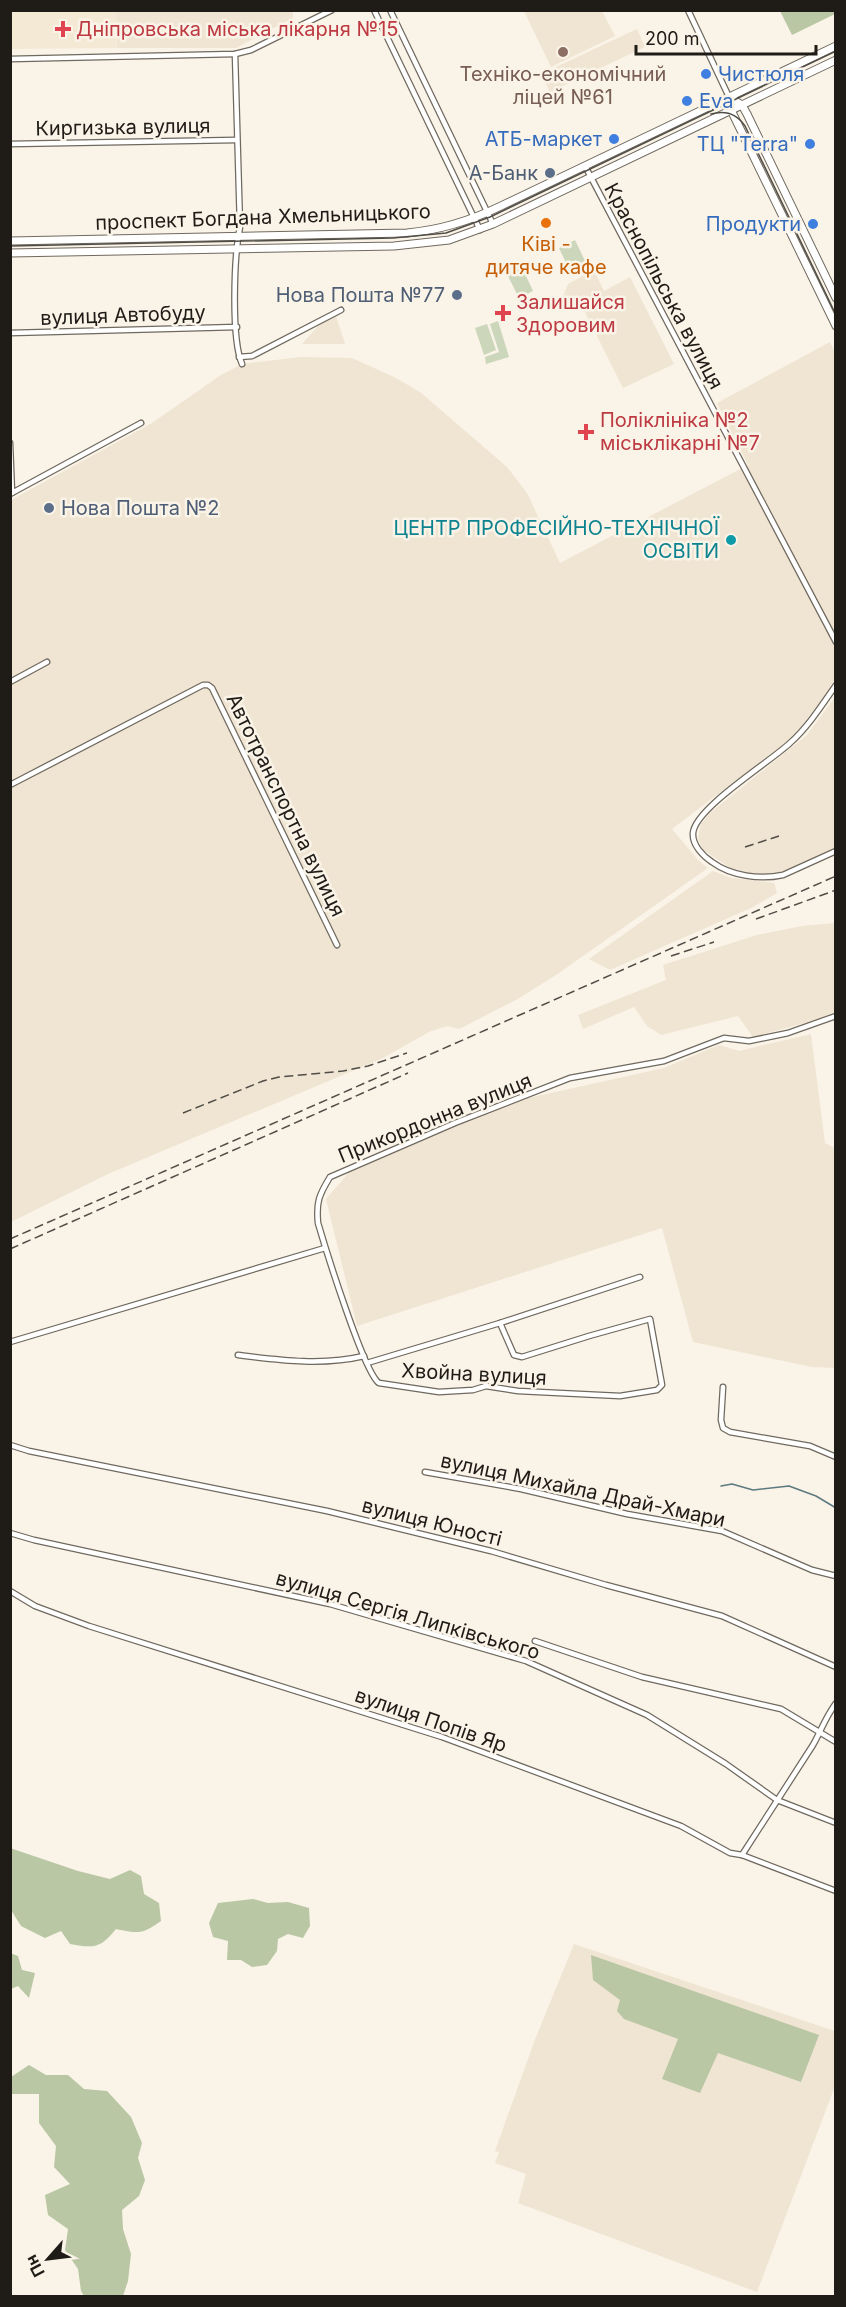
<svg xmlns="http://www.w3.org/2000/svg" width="846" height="2307" viewBox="0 0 846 2307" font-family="Inter,sans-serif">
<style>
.built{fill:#f0e5d3}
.medical{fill:#f4e9d4}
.green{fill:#cbd6bb}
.forest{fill:#b9c7a4}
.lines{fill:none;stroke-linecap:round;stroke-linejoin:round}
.stream{stroke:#5c7980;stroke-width:1.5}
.minor-casing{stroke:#6f695f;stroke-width:7}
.secondary-casing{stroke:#6f695f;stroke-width:9}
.minor{stroke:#fff;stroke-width:4.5}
.secondary{stroke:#fff;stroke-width:7}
.tram{stroke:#504d47;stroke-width:1.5}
.rail{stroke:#504d47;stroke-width:1.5;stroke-dasharray:9 4.5;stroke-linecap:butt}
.health-dot{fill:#e0444e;stroke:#faf3e7;stroke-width:2}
.education-dot{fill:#8d6e63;stroke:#faf3e7;stroke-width:2}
.shop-dot{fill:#3f7fe0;stroke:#faf3e7;stroke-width:2}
.service-dot{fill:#5c6f8a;stroke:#faf3e7;stroke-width:2}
.food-dot{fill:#e8710a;stroke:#faf3e7;stroke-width:2}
.culture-dot{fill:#0f9aa8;stroke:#faf3e7;stroke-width:2}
.labels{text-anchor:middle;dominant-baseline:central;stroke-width:5;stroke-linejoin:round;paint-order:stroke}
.health-label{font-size:20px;fill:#be3a42;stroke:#faf3e7;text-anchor:start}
.education-label{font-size:20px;fill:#785e54;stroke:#faf3e7}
.shop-label{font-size:20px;fill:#366cbe;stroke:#faf3e7;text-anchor:end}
.street-label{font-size:20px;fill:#1f1c18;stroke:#faf3e7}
.service-label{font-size:20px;fill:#4e5e75;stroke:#faf3e7;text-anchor:end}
.food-label{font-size:20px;fill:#c56008;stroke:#faf3e7}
.culture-label{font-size:20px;fill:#0d838f;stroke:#faf3e7;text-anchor:end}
</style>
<rect width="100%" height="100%" fill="#faf3e7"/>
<!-- built -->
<g class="built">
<path d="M293,10V18L236,48H117L116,11Z"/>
<path d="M524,11H602L615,36L551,67Z"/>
<path d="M637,29L645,47L550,92L541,74Z"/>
<path d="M594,270L604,291L630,277L674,364L623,388L585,312L561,302L568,284Z"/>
<path d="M336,316L345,344H302L321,323Z"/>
<path d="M830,342L836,354L835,678L827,693L799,729L786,742L672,829L698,860L708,868L556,975L516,1000L459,1029L447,1026L429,1032L383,1058L108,1174L11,1222V500L152,423L221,375L242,364L301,357L352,358L394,377L420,392L507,467L527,493L560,563L748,465L717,403Z"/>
<path d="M835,697V848L783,873L774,875L748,873L732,869L703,850L698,838L701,824L710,813L807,735Z"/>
<path d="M713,871L731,878L774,883L777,893L751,908L610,970L589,959Z"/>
<path d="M835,923V1015L753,1037L738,1016L661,1035L647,1026L634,1007L583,1029L578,1015L666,980L663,965L757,935L802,926Z"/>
<path d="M811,1034L825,1143L835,1148V1368L812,1367L693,1342L662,1228L357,1326L326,1199L351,1170L519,1100L664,1068L719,1045L739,1051Z"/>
<path d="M574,1944L835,2031V2086L757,2292L518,2203L526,2174L495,2163L499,2152L495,2151L534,2042Z"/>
</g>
<!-- medical -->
<path class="medical" d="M10,11H116L117,48L11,49Z"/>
<!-- green -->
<g class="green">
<path d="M575,240L586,263L570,271L559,248Z"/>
<path d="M520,263L533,291L519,298L505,270Z"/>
<path d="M498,321L509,357L486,364L485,357L499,352L490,324Z"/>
<path d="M487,324L496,350L484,355L475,328Z"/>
</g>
<!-- forest -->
<g class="forest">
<path d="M780,11H835V14L792,35Z"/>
<path d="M10,1848L78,1871L110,1879L130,1870L141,1876L144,1894L159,1903L161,1921C143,1934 139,1934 116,1929C100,1949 94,1948 70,1944L61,1931L45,1938L21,1926L11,1910Z"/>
<path d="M253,1899L268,1903L288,1902L309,1908L310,1926L303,1938L288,1934L278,1939L277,1951L267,1965L252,1967L241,1960H227L228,1941L213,1937L209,1923L218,1903Z"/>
<path d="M10,1953L18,1956L22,1970L35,1973L29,1998L18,1986L11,1989Z"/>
<path d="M591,1955L819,2035L801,2082L718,2053L700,2093L662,2079L678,2039L624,2019L617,2011L620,2000L593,1980Z"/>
<path d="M29,2065L46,2075H68L84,2089L107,2091L131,2117L142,2143L138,2158L145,2180L139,2196L122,2210L123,2229L131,2254L128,2281L123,2296H84L81,2291L78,2269L65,2250L68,2229L48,2215L45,2195L70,2184L54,2167L56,2146L39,2123V2094H11V2077Z"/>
</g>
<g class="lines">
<!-- stream -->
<path class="stream" d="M721,1486L732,1484L753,1490L789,1486L816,1496L836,1508"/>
<!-- minor casing -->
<g class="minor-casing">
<g id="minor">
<path d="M374,10L480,230"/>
<path d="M390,10L493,224"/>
<path d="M688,10L729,97"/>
<path d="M235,54L240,227C234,256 231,338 242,364"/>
<path d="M10,59L235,54L251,50L332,10"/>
<path d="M10,144L236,140"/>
<path d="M585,166L836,642"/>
<path d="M10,333L237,327"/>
<path d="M239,357L252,356L341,310"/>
<path d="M10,443L12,493"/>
<path d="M10,494L141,423"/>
<path d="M10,682L47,662"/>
<path d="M836,685C822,705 808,727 790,743C770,762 695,808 693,833C692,845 703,856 712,862C731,876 760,880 783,875L836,851"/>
<path d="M10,785L203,685H208L212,688L337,945"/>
<path d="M500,1323L514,1355L522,1357L589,1336L650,1319L662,1385L657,1390L620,1396L518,1391L486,1386L473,1390L439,1392L379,1383C364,1373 325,1247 318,1223C316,1202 319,1195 330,1177L455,1123L570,1078L664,1061L724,1038L749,1041L788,1033L836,1016"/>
<path d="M10,1342L325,1248"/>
<path d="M238,1355C279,1360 322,1366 364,1356"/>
<path d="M367,1363L500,1323L640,1277"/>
<path d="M723,1387L721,1420L723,1428L730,1432L810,1446L836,1457"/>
<path d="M10,1445L29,1451L327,1511L491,1551L606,1585L722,1616L836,1667"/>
<path d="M425,1472L521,1489L627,1514L722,1531L812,1570L836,1576"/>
<path d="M10,1533L34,1540L330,1604L526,1661L647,1715L726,1764L777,1800L836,1823"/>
<path d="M10,1591L35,1606L89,1626L442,1737L681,1826L730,1853L742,1855L836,1891"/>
<path d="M535,1641L642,1677L781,1709L836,1742"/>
<path d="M742,1855L813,1745C821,1731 825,1718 836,1703"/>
</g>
</g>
<!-- secondary casing -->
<g class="secondary-casing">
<g id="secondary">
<path d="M729,97L731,110L836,326"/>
<path d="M729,97L742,105L747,114L836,298"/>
<path d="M10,241L407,233C441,230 470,221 501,206L836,46"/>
<path d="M10,253L394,246L449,240L493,224L836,60"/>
</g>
</g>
<!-- minor -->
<use href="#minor" class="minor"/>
<!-- secondary -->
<use href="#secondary" class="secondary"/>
<!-- tram -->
<g class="tram">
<path d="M711,114C725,110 737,114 745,126L836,315"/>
<path d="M10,246L393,238L446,233L490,217L836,51"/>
</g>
<!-- rail -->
<g class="rail">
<path d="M745,847L779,836"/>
<path d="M756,919L836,890"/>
<path d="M671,956L714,942"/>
<path d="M183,1113L263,1081L279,1077L343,1071L368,1066L407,1053"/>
<path d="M10,1239L836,876"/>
<path d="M10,1249L408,1073"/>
</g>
</g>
<!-- markers -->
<g class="health-dot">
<path d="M60 20h6v6h6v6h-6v6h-6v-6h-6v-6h6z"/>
<path d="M500 304h6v6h6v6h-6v6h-6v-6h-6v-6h6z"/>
<path d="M583 423h6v6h6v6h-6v6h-6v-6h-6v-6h6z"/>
</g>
<circle class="education-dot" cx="563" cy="52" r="6"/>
<g class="shop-dot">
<circle cx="706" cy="74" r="6"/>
<circle cx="687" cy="101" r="6"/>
<circle cx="614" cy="139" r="6"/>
<circle cx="810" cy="144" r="6"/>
<circle cx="813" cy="224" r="6"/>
</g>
<g class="service-dot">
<circle cx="550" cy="173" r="6"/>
<circle cx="457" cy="295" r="6"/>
<circle cx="49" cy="508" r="6"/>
</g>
<circle class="food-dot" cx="546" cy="223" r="6"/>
<circle class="culture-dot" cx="731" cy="540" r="6"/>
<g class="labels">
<!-- health labels -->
<g class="health-label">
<text x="76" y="29">Дніпровська міська лікарня №15</text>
<text x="516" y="302">Залишайся<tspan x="516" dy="23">Здоровим</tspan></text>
<text x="600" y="420">Поліклініка №2<tspan x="600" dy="23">міськлікарні №7</tspan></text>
</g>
<!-- education labels -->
<g class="education-label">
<text x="563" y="74">Техніко-економічний<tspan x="563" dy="23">ліцей №61</tspan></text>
</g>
<!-- shop labels -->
<g class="shop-label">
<text x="718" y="74" text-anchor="start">Чистюля</text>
<text x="699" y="101" text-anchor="start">Eva</text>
<text x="602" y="139">АТБ-маркет</text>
<text x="798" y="144">ТЦ "Terra"</text>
<text x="801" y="224">Продукти</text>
</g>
<!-- street labels -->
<g class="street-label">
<text transform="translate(123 127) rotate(-1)">Киргизька вулиця</text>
<text transform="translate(263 217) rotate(-2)">проспект Богдана Хмельницького</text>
<text transform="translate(664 286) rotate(62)">Краснопільська вулиця</text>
<text transform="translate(123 315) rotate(-2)">вулиця Автобуду</text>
<text transform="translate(286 805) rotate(64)">Автотранспортна вулиця</text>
<text transform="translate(435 1118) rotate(-22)">Прикордонна вулиця</text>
<text transform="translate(474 1374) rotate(3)">Хвойна вулиця</text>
<text transform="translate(583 1490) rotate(12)">вулиця Михайла Драй-Хмари</text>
<text transform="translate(432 1522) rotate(14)">вулиця Юності</text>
<text transform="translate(408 1615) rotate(16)">вулиця Сергія Липківського</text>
<text transform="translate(431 1720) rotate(19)">вулиця Попів Яр</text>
</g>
<!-- service labels -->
<g class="service-label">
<text x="538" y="173">А-Банк</text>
<text x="445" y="295">Нова Пошта №77</text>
<text x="61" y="508" text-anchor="start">Нова Пошта №2</text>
</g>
<!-- food labels -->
<g class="food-label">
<text x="546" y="244">Ківі -<tspan x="546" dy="23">дитяче кафе</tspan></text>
</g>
<!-- culture labels -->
<g class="culture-label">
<text x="719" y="528">ЦЕНТР ПРОФЕСІЙНО-ТЕХНІЧНОЇ<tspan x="719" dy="23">ОСВІТИ</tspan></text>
</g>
</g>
<!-- border -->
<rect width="846" height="2307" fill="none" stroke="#1f1c18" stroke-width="24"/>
<!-- north arrow -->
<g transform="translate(48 2259) rotate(242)" stroke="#faf3e7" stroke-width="4.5" paint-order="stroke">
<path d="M0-4.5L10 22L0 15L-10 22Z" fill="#1f1c18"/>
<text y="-9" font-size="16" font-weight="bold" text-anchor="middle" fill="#1f1c18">Пн</text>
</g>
<!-- scale -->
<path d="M636 45v9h180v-9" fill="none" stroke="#1f1c18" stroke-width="3"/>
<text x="645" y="45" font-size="18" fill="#1f1c18" stroke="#faf3e7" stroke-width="4.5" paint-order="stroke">200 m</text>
</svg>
